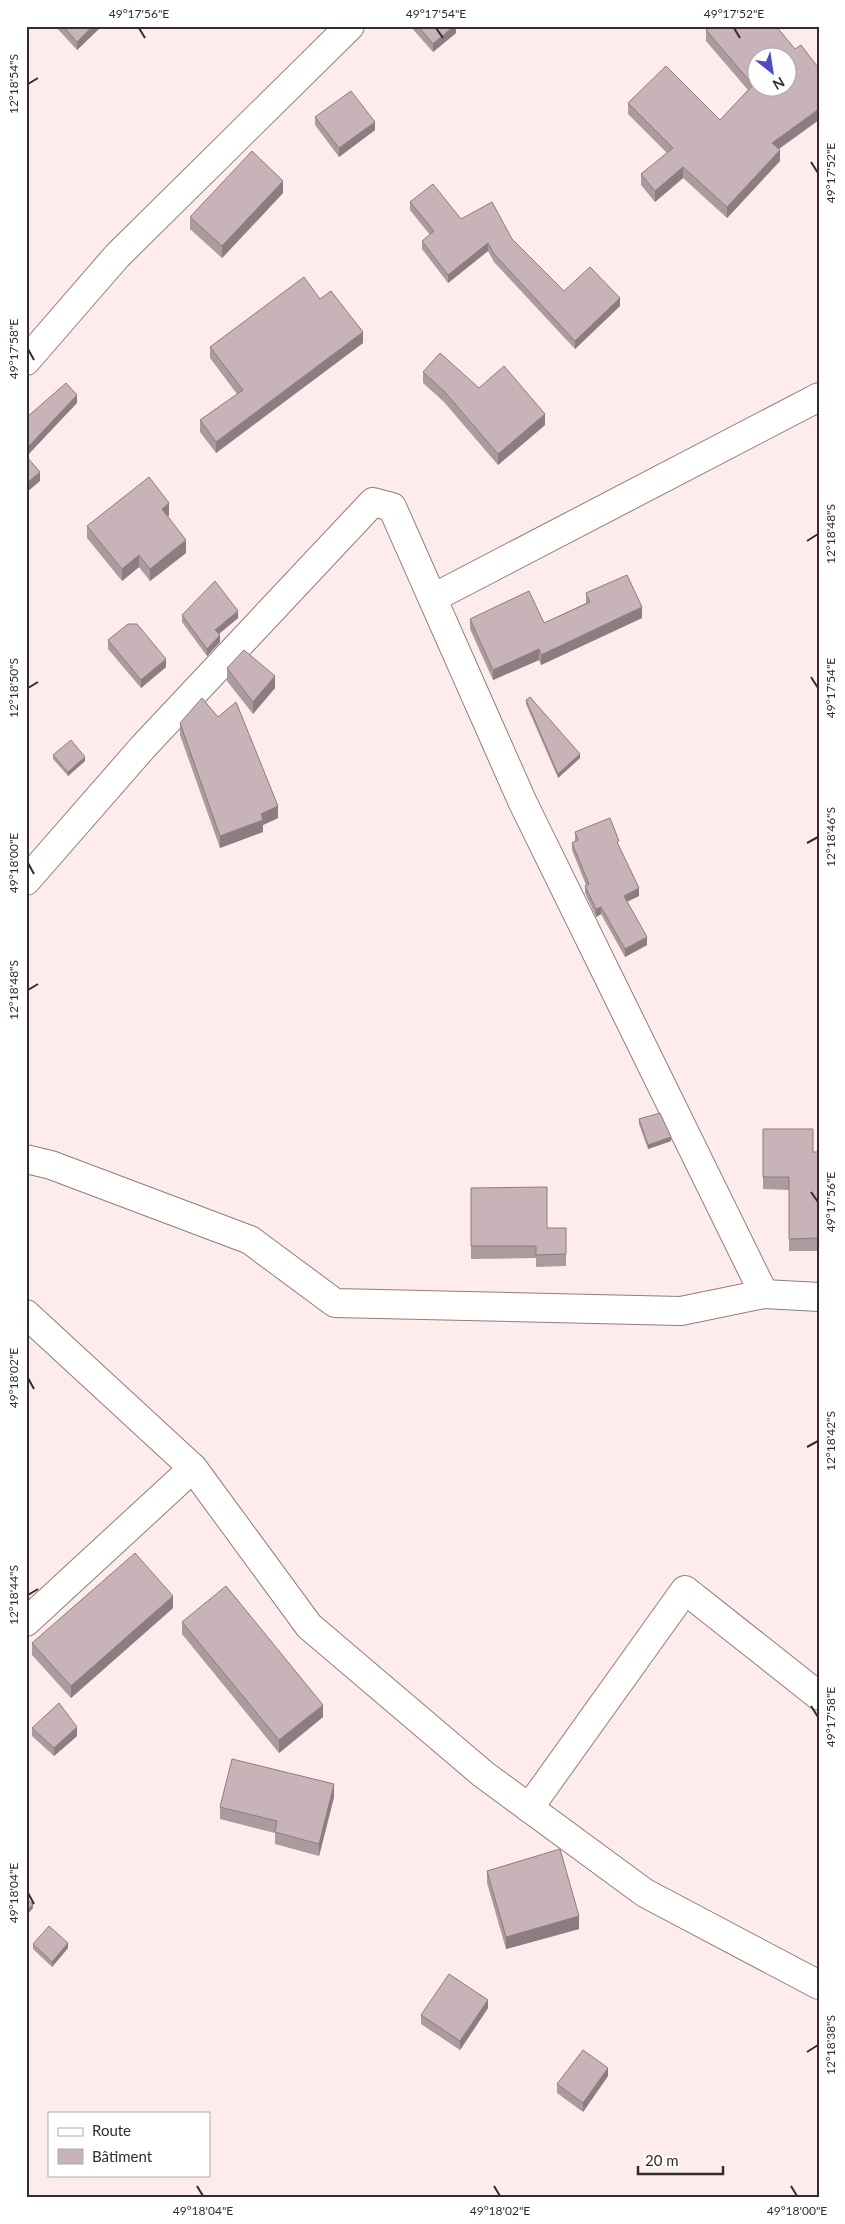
<svg xmlns="http://www.w3.org/2000/svg" width="845" height="2224" viewBox="0 0 845 2224" font-family="Lato,sans-serif">
<style>
.lines{fill:none;stroke-linecap:round;stroke-linejoin:round}
.minor-casing{stroke:#907d7c;stroke-width:30}
.minor{stroke:#fff;stroke-width:28}
.wall{fill:#ab9a9e}
.shaded-wall{fill:#8b7d81}
.building{fill:#c7b3b8;stroke:#8b7d81;fill-rule:evenodd}
.ticks{fill:none;stroke:#342c2c;stroke-width:2}
.neatline{fill:none;stroke:#342c2c;stroke-width:2}
.ticks-label{font-size:12px;text-anchor:middle;fill:#342c2c}
</style>
<rect width="100%" height="100%" fill="#fdeceb"/>
<g class="lines">
<!-- minor casing -->
<g class="minor-casing">
<g id="minor">
<path d="M26,361L117,256L350,26"/>
<path d="M433,598L819,397"/>
<path d="M26,881L143,747L373,502L392,507L523,803L764,1294L819,1297"/>
<path d="M26,1159L51,1165L250,1240L335,1303L681,1311L764,1294"/>
<path d="M26,1314L193,1468L309,1626L483,1774L645,1893L819,1985"/>
<path d="M26,1622L193,1468"/>
<path d="M529,1808L685,1590L819,1696"/>
</g>
</g>
<!-- minor -->
<use href="#minor" class="minor"/>
</g>
<!-- wall -->
<g class="wall">
<path d="M55,26H102L77,50Z"/>
<path d="M410,26H456V33L433,52Z"/>
<path d="M776,26L779,149L780,161L727,218L683,178L655,202L641,185V174L667,153L628,114V103L720,120L748,90L706,41V30Z"/>
<path d="M315,117L375,130L339,157L315,125Z"/>
<path d="M283,193L222,258L190,229V217Z"/>
<path d="M410,202L461,219L512,239L564,291L620,306L575,349L494,262L488,251L448,283L422,249V241L430,235L410,210Z"/>
<path d="M320,299L363,343L216,453L200,432V420L237,394L210,358V347Z"/>
<path d="M423,372L479,388L545,425L498,465L444,402L423,383Z"/>
<path d="M169,515L168,517L186,553L150,581L139,567L122,581L87,538V526Z"/>
<path d="M586,593L642,618L541,665L539,660L493,680L470,629V619L544,623L586,603Z"/>
<path d="M182,615L238,618L219,634L220,642L207,656L182,622Z"/>
<path d="M108,640L166,667L141,688L108,649Z"/>
<path d="M227,668L275,688L253,714L227,681Z"/>
<path d="M526,700L580,758L558,778L526,704Z"/>
<path d="M180,723L278,818L263,825V832L220,848L180,735Z"/>
<path d="M53,755L85,761L68,776L53,759Z"/>
<path d="M575,832L619,846L639,896L627,902L647,945L625,957L601,914L596,917L585,893V886L586,885L572,850V843L575,841Z"/>
<path d="M639,1119L671,1141L648,1149L639,1124Z"/>
<path d="M763,1129L813,1152H819V1251H789V1190L763,1189Z"/>
<path d="M471,1188L547,1228H566V1266L536,1267V1258L471,1259Z"/>
<path d="M173,1608L71,1698L32,1655V1643Z"/>
<path d="M182,1622L323,1717L279,1753L182,1634Z"/>
<path d="M32,1728L77,1736L54,1756L32,1736Z"/>
<path d="M334,1797L319,1856L275,1844V1833L220,1819V1807Z"/>
<path d="M487,1871L579,1929L506,1949L487,1883Z"/>
<path d="M33,1944L68,1948L52,1967L33,1949Z"/>
<path d="M488,2008L460,2050L421,2024V2015Z"/>
<path d="M608,2076L583,2112L557,2093V2084Z"/>
</g>
<!-- shaded-wall -->
<g class="shaded-wall">
<path d="M93,26H102L77,50V42Z"/>
<path d="M454,26H456V33L433,52V44Z"/>
<path d="M819,109V120L772,154V143Z"/>
<path d="M375,122V130L339,157V148Z"/>
<path d="M780,150V161L727,218V207Z"/>
<path d="M683,167V178L655,202V191Z"/>
<path d="M283,181V193L222,258V246Z"/>
<path d="M488,243V251L448,283V275Z"/>
<path d="M620,298V306L575,349V341Z"/>
<path d="M363,332V343L216,453V442Z"/>
<path d="M77,395V403L26,457V449Z"/>
<path d="M545,414V425L498,465V454Z"/>
<path d="M40,472V481L26,493V484Z"/>
<path d="M169,503V515L162,522V509Z"/>
<path d="M186,540V553L150,581V569Z"/>
<path d="M139,555V567L122,581V569Z"/>
<path d="M642,607V618L541,665V655Z"/>
<path d="M238,611V618L215,637V630Z"/>
<path d="M220,635V642L207,656V649Z"/>
<path d="M539,649V660L493,680V670Z"/>
<path d="M166,659V667L141,688V680Z"/>
<path d="M275,676V688L253,714V702Z"/>
<path d="M580,754V758L558,778V774Z"/>
<path d="M85,757V761L68,776V772Z"/>
<path d="M278,806V818L263,825V832L220,848V836L261,814Z"/>
<path d="M639,888V896L624,903V896Z"/>
<path d="M601,907V914L596,917V909Z"/>
<path d="M647,937V945L625,957V949Z"/>
<path d="M671,1137V1141L648,1149V1145Z"/>
<path d="M173,1596V1608L71,1698V1686Z"/>
<path d="M323,1705V1717L279,1753V1740Z"/>
<path d="M77,1727V1736L54,1756V1748Z"/>
<path d="M334,1784V1797L319,1856V1844Z"/>
<path d="M33,1904V1908L26,1916V1912Z"/>
<path d="M579,1916V1929L506,1949V1937Z"/>
<path d="M68,1943V1948L52,1967V1962Z"/>
<path d="M488,2000V2008L460,2050V2041Z"/>
<path d="M608,2068V2076L583,2112V2103Z"/>
</g>
<!-- building -->
<g class="building">
<path d="M63,26H93L77,42Z"/>
<path d="M418,26H454L433,44Z"/>
<path d="M711,26H776L795,49L801,45L817,66L819,65V109L772,143L780,150L727,207L683,167L655,191L641,174L673,148L628,103L666,66L720,120L753,85L706,30ZM758,58H788V88H758Z"/>
<path d="M351,91L375,122L339,148L315,117Z"/>
<path d="M252,151L283,181L222,246L190,217Z"/>
<path d="M433,184L461,219L492,202L512,239L564,291L590,267L620,298L575,341L494,254L488,243L448,275L422,241L434,231L410,202Z"/>
<path d="M304,277L320,299L331,291L363,332L216,442L200,420L243,390L210,347Z"/>
<path d="M440,353L479,388L504,366L545,414L498,454L444,391L423,372Z"/>
<path d="M66,383L77,395L26,449V418Z"/>
<path d="M26,456L40,472L26,484Z"/>
<path d="M149,477L169,503L162,509L186,540L150,569L139,555L122,569L87,526Z"/>
<path d="M627,575L642,607L541,655L539,649L493,670L470,619L529,591L544,623L590,602L586,593Z"/>
<path d="M215,581L238,611L215,630L220,635L207,649L182,615Z"/>
<path d="M128,624H137L166,659L141,680L108,640Z"/>
<path d="M244,650L275,676L253,702L227,668Z"/>
<path d="M530,697L580,754L558,774L526,700Z"/>
<path d="M202,698L218,717L236,702L278,806L261,814L263,820L220,836L180,723Z"/>
<path d="M71,740L85,757L68,772L53,755Z"/>
<path d="M610,818L619,841L617,842L639,888L624,896L647,937L625,949L601,907L596,909L585,886L589,884L572,843L578,840L575,832Z"/>
<path d="M660,1113L671,1137L648,1145L639,1119Z"/>
<path d="M763,1129H813V1152H819V1238L789,1239V1177H763Z"/>
<path d="M547,1187V1228H566V1254L536,1255V1246H471V1188Z"/>
<path d="M135,1553L173,1596L71,1686L32,1643Z"/>
<path d="M226,1586L323,1705L279,1740L182,1622Z"/>
<path d="M59,1703L77,1727L54,1748L32,1728Z"/>
<path d="M232,1759L334,1784L319,1844L275,1832L277,1821L220,1807Z"/>
<path d="M560,1849L579,1916L506,1937L487,1871Z"/>
<path d="M26,1899L33,1904L26,1912Z"/>
<path d="M49,1926L68,1943L52,1962L33,1944Z"/>
<path d="M449,1974L488,2000L460,2041L421,2015Z"/>
<path d="M583,2050L608,2068L583,2103L557,2084Z"/>
</g>
<!-- ticks -->
<path class="ticks" d="M139,28L145,38M436,28L443,38M734,28L740,38M28,84L38,78M811,162L818,173M28,349L34,360M807,541L818,534M811,677L818,688M28,688L38,682M807,843L818,837M28,863L34,874M28,990L38,984M811,1192L818,1202M28,1378L34,1389M807,1447L818,1441M28,1595L38,1589M811,1706L818,1717M28,1893L34,1904M807,2052L818,2045M197,2186L203,2196M494,2186L500,2196M791,2186L797,2196"/>
<!-- border -->
<rect width="845" height="2224" fill="none" stroke="#ffffff" stroke-width="55"/>
<!-- legend -->
<rect x="48" y="2112" width="162" height="65" fill="#ffffff" stroke="#aeabab"/>
<rect x="58" y="2128" width="25" height="8" fill="#ffffff" stroke="#aeabab"/>
<text x="92" y="2136" font-size="15" fill="#342c2c">Route</text>
<rect x="58" y="2149" width="25" height="15" fill="#c7b3b8" stroke="#aeabab"/>
<text x="92" y="2162" font-size="15" fill="#342c2c">Bâtiment</text>
<!-- north arrow -->
<g transform="translate(772 72) rotate(150)"><circle r="24" fill="#ffffff" stroke="#aeabab"/>
<path d="M0-4L9 19L0 12L-9 19Z" fill="#4f4cc3"/>
<text y="-8" font-size="14" font-weight="bold" text-anchor="middle" fill="#342c2c">N</text>
</g>
<!-- scale -->
<path d="M638 2166v8h85v-8" fill="none" stroke="#342c2c" stroke-width="2.5"/>
<text x="645" y="2166" font-size="15" fill="#342c2c" stroke="#ffffff" stroke-width="4" paint-order="stroke">20 m</text>
<rect x="28" y="28" width="790" height="2168" class="neatline"/>
<g class="ticks-label">
<text x="139" y="18">49°17'56"E</text>
<text x="436" y="18">49°17'54"E</text>
<text x="734" y="18">49°17'52"E</text>
<text transform="translate(14 84) rotate(-90)" y="4">12°18'54"S</text>
<text transform="translate(831 173) rotate(-90)" y="4">49°17'52"E</text>
<text transform="translate(14 349) rotate(-90)" y="4">49°17'58"E</text>
<text transform="translate(831 534) rotate(-90)" y="4">12°18'48"S</text>
<text transform="translate(831 688) rotate(-90)" y="4">49°17'54"E</text>
<text transform="translate(14 688) rotate(-90)" y="4">12°18'50"S</text>
<text transform="translate(831 837) rotate(-90)" y="4">12°18'46"S</text>
<text transform="translate(14 863) rotate(-90)" y="4">49°18'00"E</text>
<text transform="translate(14 990) rotate(-90)" y="4">12°18'48"S</text>
<text transform="translate(831 1202) rotate(-90)" y="4">49°17'56"E</text>
<text transform="translate(14 1378) rotate(-90)" y="4">49°18'02"E</text>
<text transform="translate(831 1441) rotate(-90)" y="4">12°18'42"S</text>
<text transform="translate(14 1595) rotate(-90)" y="4">12°18'44"S</text>
<text transform="translate(831 1717) rotate(-90)" y="4">49°17'58"E</text>
<text transform="translate(14 1893) rotate(-90)" y="4">49°18'04"E</text>
<text transform="translate(831 2045) rotate(-90)" y="4">12°18'38"S</text>
<text x="203" y="2215">49°18'04"E</text>
<text x="500" y="2215">49°18'02"E</text>
<text x="797" y="2215">49°18'00"E</text>
</g>
</svg>
